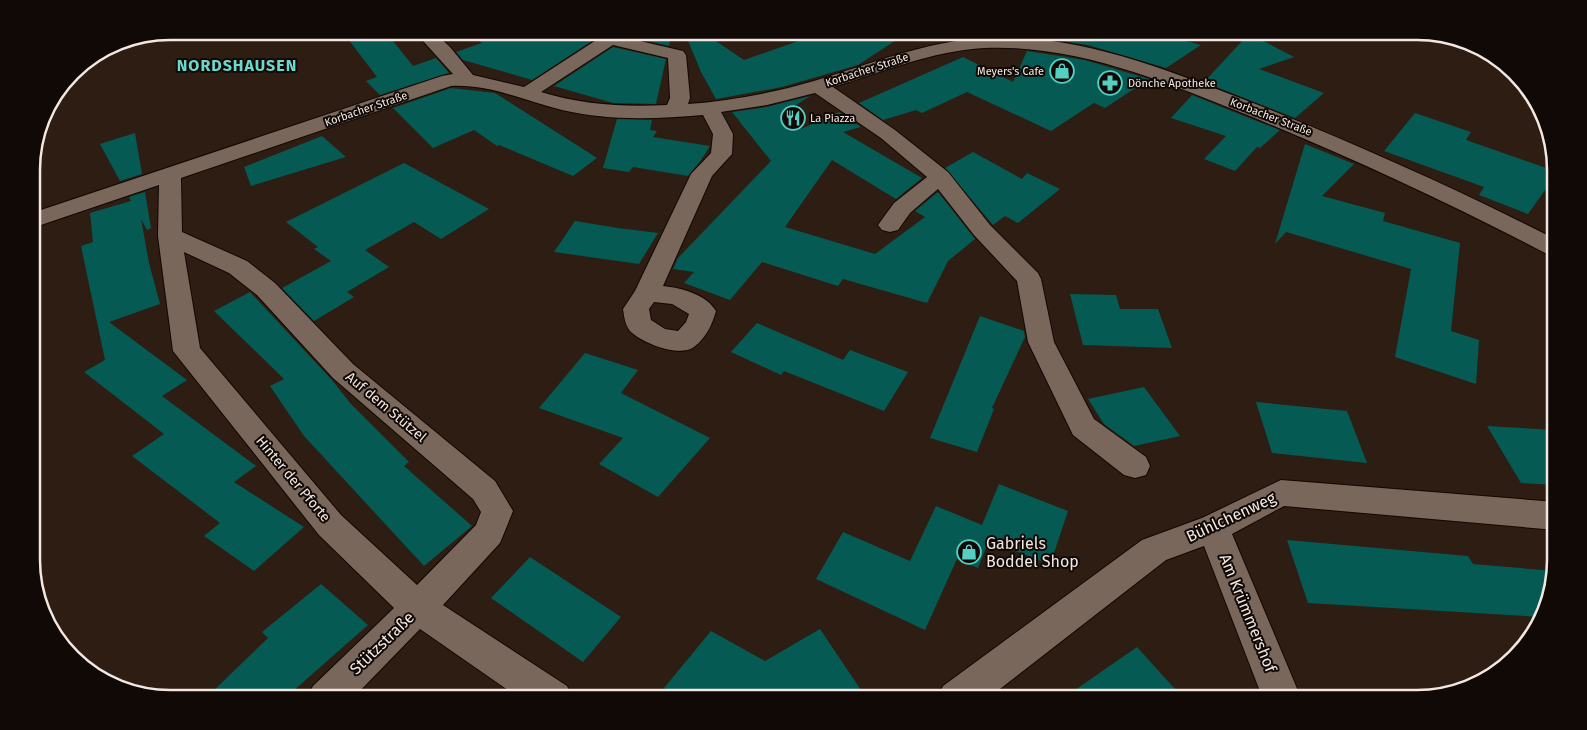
<svg xmlns="http://www.w3.org/2000/svg" width="1587" height="730" viewBox="0 0 1587 730" font-family="'Fira Sans',sans-serif">
<style>
.building{fill:#055b54}
.lines{fill:none;stroke-linecap:round;stroke-linejoin:round}
.minor-casing{stroke:#140702;stroke-width:2}
.minor{fill:#79675b;fill-rule:evenodd}
.labels{text-anchor:middle;dominant-baseline:central;stroke-width:4;stroke-linejoin:round;paint-order:stroke}
.far-street-label{font-size:11px;fill:#f3e8e1;stroke:#100906}
.far-poi-label{font-size:11px;fill:#f3e8e1;stroke:#100906;text-anchor:start}
.street-label{font-size:14px;fill:#f3e8e1;stroke:#100906}
.far-district-label{font-size:16px;font-weight:bold;letter-spacing:1px;fill:#6dd7cc;stroke:#100906}
.near-street-label{font-size:16px;fill:#f3e8e1;stroke:#100906}
.near-poi-label{font-size:16px;fill:#f3e8e1;stroke:#100906;text-anchor:start}
.rim{fill:none;stroke:#f3e8e1;stroke-width:2.5}
</style>
<rect width="100%" height="100%" fill="#2d1d13"/>
<!-- building -->
<g class="building">
<path d="M342,31H385L413,66L436,58L449,73L380,95L366,81L377,77Z"/>
<path d="M463,31H672L669,46L610,32L604,33L532,80L463,60L456,52L482,43Z"/>
<path d="M684,31H701L744,60L827,31H910L858,65L782,87L716,99L701,72Z"/>
<path d="M1035,31H1149L1201,45L1166,68L1088,45L1033,37Z"/>
<path d="M1254,36L1294,57L1259,69L1324,93L1295,118L1204,82L1243,40Z"/>
<path d="M613,47L666,59L656,104L613,103L554,86Z"/>
<path d="M1027,51L1085,60L1149,79L1105,108L1094,103L1051,131L967,92L922,113L916,110L883,120L859,103L963,57L1013,82Z"/>
<path d="M451,88L495,93L597,158L573,176L499,145L497,146L474,130L433,148L393,108Z"/>
<path d="M1192,95L1244,116L1280,130L1260,148L1257,147L1235,171L1204,159L1226,136L1171,118Z"/>
<path d="M810,96L790,109L801,129L839,112L861,127L843,132L922,178L896,199L832,160L785,227L875,254L925,217L915,211L938,192L975,239L948,261L927,303L843,279L838,286L762,262L730,300L684,283L694,272L673,269L678,258L771,161L732,112L767,107Z"/>
<path d="M1415,113L1471,132L1466,140L1555,171V176L1528,214L1479,195L1484,187L1384,151Z"/>
<path d="M617,119L652,120L650,130L657,131L653,137L710,146L701,160L688,176L633,167L629,172L603,168Z"/>
<path d="M135,133L142,174L120,181L100,144Z"/>
<path d="M322,136L346,157L251,186L244,167Z"/>
<path d="M1305,144L1354,164L1322,196L1385,213L1383,221L1460,243L1451,331L1479,340L1476,384L1395,357L1411,269L1286,232L1275,244Z"/>
<path d="M973,152L1022,179L1027,173L1060,189L1018,223L1005,216L993,225L945,168Z"/>
<path d="M404,163L489,209L441,239L414,222L365,250L389,267L347,292L354,297L314,321L282,288L331,261L314,249L318,247L286,222Z"/>
<path d="M145,192L151,228L147,230L141,219L149,263L160,304L109,322L187,380L162,396L256,466L234,482L304,527L254,571L204,536L220,523L132,456L164,434L84,372L105,360L81,246L93,242L90,213L131,201L129,197Z"/>
<path d="M575,221L618,228L658,233L639,264L554,252Z"/>
<path d="M250,292L332,380L350,403L409,462L404,466L472,526L424,566L304,436L270,386L284,379L214,311Z"/>
<path d="M1070,294L1116,295L1120,309H1158L1172,348L1083,345Z"/>
<path d="M980,316L1024,331L1025,337L992,408L994,409L977,452L930,438Z"/>
<path d="M757,323L843,360L850,350L908,372L884,411L784,371L781,375L731,352Z"/>
<path d="M585,353L638,370L621,393L710,438L658,497L599,464L623,438L539,408Z"/>
<path d="M1144,387L1180,436L1134,446L1104,424L1088,399Z"/>
<path d="M1256,402L1347,411L1367,463L1272,453Z"/>
<path d="M1487,426L1555,430L1556,485L1521,483Z"/>
<path d="M999,484L1068,511L1050,565L989,540L978,568L957,559L925,630L816,579L843,532L910,561L936,506L982,525Z"/>
<path d="M1287,540L1468,556L1473,564L1554,571L1545,613L1542,617L1308,603Z"/>
<path d="M530,557L621,617L583,662L491,598Z"/>
<path d="M321,584L368,625L284,699H205L268,638L262,632Z"/>
<path d="M820,629L867,699H681L664,688L711,631L765,661Z"/>
<path d="M1137,647L1184,699H1062Z"/>
</g>
<g class="lines">
<!-- minor casing -->
<g class="minor-casing">
<g id="minor">
<path d="M414,31H433L450,47L473,75L524,87L604,35L610,34L683,51L686,55L690,98L688,104C730,101 773,93 814,81C870,64 924,42 983,38C1077,32 1167,70 1253,103C1356,144 1457,189 1555,239V257L1547,254C1448,202 1348,156 1245,114C1162,81 1076,44 984,48C932,51 882,72 833,87L895,130L948,172L990,225L1038,273L1041,279L1054,342L1094,419L1146,457L1150,466L1146,475L1135,478L1124,475L1073,435L1028,342L1017,281L974,235L938,189L910,213L898,230L890,232L882,230L878,225L894,203L927,177L881,138L815,93L767,105L721,112L733,134L732,154L712,176L663,286C681,288 706,294 716,311C712,325 706,338 694,347C679,358 642,343 630,331C625,325 624,316 623,309L635,291L691,174L711,153L713,134L703,115C656,119 608,121 562,110C525,101 490,84 451,86L181,178L182,232L247,261L275,283L353,364L495,481L513,511L500,543L443,605L567,686L573,699H521L420,629L352,699H307L313,686L394,608L319,535L173,351L158,236L159,185L32,228V213L442,76L453,74ZM613,45L668,58L670,98L667,105C624,107 583,105 541,92ZM184,252L229,273L257,295L333,378L473,499L481,512L476,525L417,585L341,515L200,348ZM654,302L672,304L689,314L686,322L678,331L665,329L651,320L649,309Z"/>
<path d="M1281,480L1556,502V530L1284,506L1232,534L1301,698L1263,699L1204,546L1166,560L987,699H937L943,686L1142,540L1202,518Z"/>
</g>
</g>
<!-- minor -->
<use href="#minor" class="minor"/>
</g>
<!-- icons -->
<defs>
<g id="shop-ring" transform="scale(1.25)"><circle r="9.5" fill="#100906" stroke="#56cec2" stroke-width="1.5"/><path d="M-5-2.5h2.3a2.7 3.5 0 0 1 5.4 0H5L5.5 6h-11ZM-1.5-2.5h3a1.5 2.3 0 0 0-3 0Z" fill="#56cec2"/></g>
<g id="pharmacy-ring" transform="scale(1.25)"><circle r="9.5" fill="#100906" stroke="#56cec2" stroke-width="1.5"/><path d="M-2-6h4v4h4v4h-4v4h-4v-4h-4v-4h4Z" fill="#56cec2"/></g>
<g id="restaurant-ring" transform="scale(1.25)"><circle r="9.5" fill="#100906" stroke="#56cec2" stroke-width="1.5"/><path d="M-5-6h1v4h1v-4h1v4h1v-4h1v5L-1.5 .5V6h-2V.5L-5-1ZM5-6V6H3V1.5H1.5Q1.5-4 5-6Z" fill="#56cec2"/></g>
</defs>
<g fill-rule="evenodd">
<use href="#shop-ring" x="1062" y="71"/>
<use href="#pharmacy-ring" x="1110" y="83"/>
<use href="#restaurant-ring" x="793" y="118"/>
<use href="#shop-ring" x="969" y="552"/>
</g>
<g class="labels">
<!-- far-street labels -->
<g class="far-street-label">
<text transform="translate(867 70) rotate(-18)">Korbacher Straße</text>
<text transform="translate(366 109) rotate(-19)">Korbacher Straße</text>
<text transform="translate(1271 117) rotate(21)">Korbacher Straße</text>
</g>
<!-- far-poi labels -->
<g class="far-poi-label">
<text x="1044" y="71" text-anchor="end">Meyers's Cafe</text>
<text x="1128" y="83">Dönche Apotheke</text>
<text x="810" y="118">La Piazza</text>
</g>
<!-- street labels -->
<g class="street-label">
<text transform="translate(386 407) rotate(40)">Auf dem Stützel</text>
<text transform="translate(293 479) rotate(50)">Hinter der Pforte</text>
</g>
<!-- far-district labels -->
<g class="far-district-label">
<text x="237" y="65">NORDSHAUSEN</text>
</g>
<!-- near-street labels -->
<g class="near-street-label">
<text transform="translate(1231 517) rotate(-25)">Bühlchenweg</text>
<text transform="translate(1248 613) rotate(68)">Am Krümmershof</text>
<text transform="translate(382 643) rotate(-44)">Stützstraße</text>
</g>
<!-- near-poi labels -->
<g class="near-poi-label">
<text x="986" y="543">Gabriels<tspan x="986" dy="18">Boddel Shop</tspan></text>
</g>
</g>
<!-- crop -->
<path d="M0 0H1587V730H0ZM170 40H1417A130 130 0 0 1 1547 170V560A130 130 0 0 1 1417 690H170A130 130 0 0 1 40 560V170A130 130 0 0 1 170 40Z" fill="#100906" fill-rule="evenodd"/>
<path class="rim" d="M170 40H1417A130 130 0 0 1 1547 170V560A130 130 0 0 1 1417 690H170A130 130 0 0 1 40 560V170A130 130 0 0 1 170 40Z"/>
</svg>
